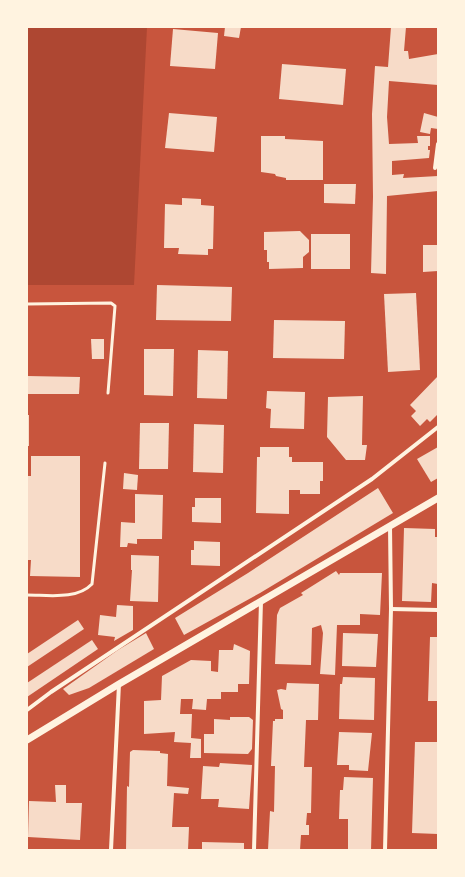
<svg xmlns="http://www.w3.org/2000/svg" width="465" height="877" viewBox="0 0 465 877" font-family="Overpass,sans-serif">
<style>
.green{fill:#ae4732}
.building{fill:#f7dbc8}
.lines{fill:none;stroke-linecap:round;stroke-linejoin:round}
.service{stroke:#fff3e0;stroke-width:3}
.minor{stroke:#fff3e0;stroke-width:4}
.tertiary{stroke:#fff3e0;stroke-width:7}
</style>
<rect width="100%" height="100%" fill="#c8553d"/>
<!-- green -->
<path class="green" d="M27,27H147L134,285H27Z"/>
<!-- building -->
<g class="building">
<path d="M225,27H241L239,38L224,36Z"/>
<path d="M391,27H406L404,51H408L409,59L438,54V85L389,81L387,117L389,144L418,143L417,136H430V146H428V150H430L429,158L392,161V175L404,174L403,178L438,176V191L387,196L386,274L371,273L373,197L372,114L375,66L388,67Z"/>
<path d="M173,29L218,33L215,69L170,66Z"/>
<path d="M282,64L346,69L343,105L279,99Z"/>
<path d="M169,113L217,117L214,152L165,148Z"/>
<path d="M424,113L438,117V129L431,128L430,134L420,132Z"/>
<path d="M261,136H285V139L323,141V180H286V178L276,176L275,174L261,172Z"/>
<path d="M324,184H356L355,204L324,203Z"/>
<path d="M182,198L201,199V205L214,206L213,249H208V255L178,254L179,248H164L165,204L182,205Z"/>
<path d="M300,231L309,240V252L303,257V268L269,269V262H267V250H264V232Z"/>
<rect x="311" y="234" width="39" height="35"/>
<path d="M423,245H438V271L423,272Z"/>
<path d="M157,285L232,287L231,321L156,320Z"/>
<path d="M416,293L420,370L388,372L384,294Z"/>
<path d="M274,320L345,321L344,359L273,358Z"/>
<path d="M91,339H104V359H92Z"/>
<path d="M144,349H174L173,396L144,395Z"/>
<path d="M198,350L228,351L227,399L197,398Z"/>
<path d="M27,376L80,377L79,394H27Z"/>
<path d="M438,376V414L430,422L427,419L420,426L411,416L416,411L410,405Z"/>
<path d="M267,391L305,392L304,429L270,428L271,409L266,408Z"/>
<path d="M363,396L362,445H367L365,460H346L327,437L328,397Z"/>
<rect x="27" y="415" width="2" height="31"/>
<path d="M140,423H169L168,469H139Z"/>
<path d="M194,424L224,425L223,473L193,472Z"/>
<path d="M260,447H289V457H292V462H323V481H320V494H300V490H289V514L256,513L257,457H260Z"/>
<path d="M438,447V478L431,482L417,459Z"/>
<path d="M31,456H80V577L30,576L31,560H27V476H31Z"/>
<path d="M124,473L138,475L137,490L123,489Z"/>
<path d="M378,488L393,513L260,593L184,635L175,618L248,573Z"/>
<path d="M135,494L163,495L162,539H137V544L128,543L127,547H120L121,522L135,523Z"/>
<path d="M195,498H221V523L192,522V507H195Z"/>
<path d="M404,528L435,529V537H438V584L432,583L431,602L402,601Z"/>
<path d="M194,541L220,542V566L191,565V550H194Z"/>
<path d="M131,555L159,556L158,602L130,601L132,570H131Z"/>
<path d="M336,571L339,575L340,573H382L380,615L360,614V625H337L335,675L320,674L323,633L321,625L312,628L311,665L275,664L277,615L280,608L303,595L301,593Z"/>
<path d="M117,605L133,606V630L114,641L115,637L98,635L100,615L116,617Z"/>
<path d="M78,620L84,629L27,667V654Z"/>
<path d="M146,633L154,649L89,688L69,695L63,689L118,650Z"/>
<path d="M343,633L378,634L376,667L342,666Z"/>
<path d="M430,637H438V701H428Z"/>
<path d="M92,640L98,649L27,697V683Z"/>
<path d="M234,644L250,651L249,684H238V692H221V699H207L206,710L192,709L193,699H181L180,714H192L191,738L201,739V758H190L191,743L174,742L175,732L144,734V701L161,700L162,676L191,660L211,661V671L218,672L219,650H233Z"/>
<path d="M343,677L375,678L374,720L339,719L340,684H342Z"/>
<path d="M287,683L319,684L318,720H306L304,767H312L311,813H307L306,825H309V835H301L300,850H268L270,811L274,812L275,766H271L273,721H275V719H283V710L281,709L277,690L281,689L286,690Z"/>
<path d="M230,717H249L253,720L252,749L248,754L204,753V734H214V719L230,720Z"/>
<path d="M339,732L372,733L368,771L349,770V765H337Z"/>
<path d="M415,742H438V834L412,833Z"/>
<path d="M133,750L160,751V753L168,754L167,786L189,788L188,794L174,793L172,827H189L188,850H126L127,786L129,787L130,752Z"/>
<path d="M220,763L252,765L249,809L218,807L219,799H201L203,766L219,767Z"/>
<path d="M344,777L373,778L371,850H348V819H339L340,790H343Z"/>
<path d="M55,785H66V803H82L80,840L28,837L29,801L56,802Z"/>
<path d="M202,842L244,843V850H202Z"/>
</g>
<g class="lines">
<!-- service -->
<g class="service">
<path d="M27,304L111,303L115,306L108,393"/>
<path d="M27,595C48,595 77,600 92,584L105,463"/>
</g>
<!-- minor -->
<g class="minor">
<path d="M435,168L438,144"/>
<path d="M391,609L438,610"/>
<path d="M27,710L51,692L372,479L438,427"/>
<path d="M111,850L119,684"/>
<path d="M254,850L261,601"/>
<path d="M385,850L391,609L390,526"/>
</g>
<!-- tertiary -->
<path class="tertiary" d="M27,740L119,684L438,498"/>
</g>
<!-- border -->
<rect width="465" height="877" fill="none" stroke="#fff3e0" stroke-width="56"/>
</svg>
